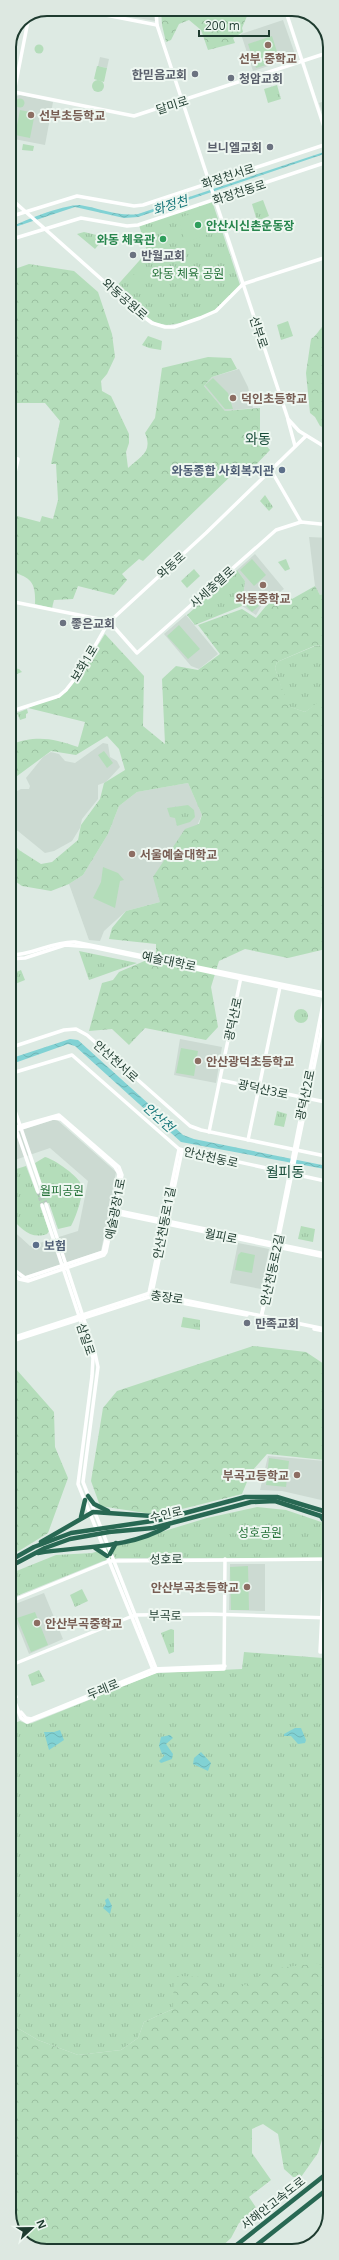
<svg xmlns="http://www.w3.org/2000/svg" width="339" height="2260" viewBox="0 0 339 2260" font-family="'Open Sans','Noto Sans KR',sans-serif">
<style>
.built{fill:#ccdad2}
.grass{fill:url(#grass-tufts)}
.forest{fill:url(#forest-crowns)}
.pitch{fill:#b4ddba}
.water{fill:url(#water-waves)}
.lines{fill:none;stroke-linecap:round;stroke-linejoin:round}
.secondary-tunnel{stroke:#b7c7bf;stroke-width:3.5;stroke-dasharray:3.5 2;stroke-linecap:butt}
.secondary{stroke:#fff;stroke-width:3.5}
.highway{stroke:#286853;stroke-width:4.5}
.education-dot{fill:#8d6e63;stroke:#eef7f1;stroke-width:1.5}
.worship-dot{fill:#6b7280;stroke:#eef7f1;stroke-width:1.5}
.leisure-dot{fill:#2e9e5b;stroke:#eef7f1;stroke-width:1.5}
.service-dot{fill:#5c6f8a;stroke:#eef7f1;stroke-width:1.5}
.labels{text-anchor:middle;dominant-baseline:central;stroke-width:4;stroke-linejoin:round;paint-order:stroke}
.education-label{font-size:12px;font-weight:bold;fill:#785e54;stroke:#eef7f1;text-anchor:start}
.worship-label{font-size:12px;font-weight:bold;fill:#5b616d;stroke:#eef7f1;text-anchor:start}
.street-label{font-size:12px;fill:#1e3b2f;stroke:#eef7f1}
.leisure-label{font-size:12px;font-weight:bold;fill:#27864d;stroke:#eef7f1;text-anchor:start}
.park-label{font-size:12px;fill:#26733a;stroke:#eef7f1}
.service-label{font-size:12px;font-weight:bold;fill:#4e5e75;stroke:#eef7f1;text-anchor:end}
.water-label{font-size:13px;font-style:italic;fill:#167679;stroke:#eef7f1}
.quarter-label{font-size:14px;fill:#194d3a;stroke:#eef7f1}
.rim{fill:none;stroke:#1e3b2f;stroke-width:2}
</style>
<defs>
<pattern id="grass-tufts" width="24" height="20" patternUnits="userSpaceOnUse"><rect width="24" height="20" fill="#b4ddba"/><path d="M3 7l-1-3M5 7V3M7 7l1-3M15 17l-1-3M17 17v-4M19 17l1-3" fill="none" stroke="#9abfa0"/></pattern>
<pattern id="forest-crowns" width="20" height="18" patternUnits="userSpaceOnUse"><rect width="20" height="18" fill="#b4ddba"/><path d="M2 6a3 3 0 1 1 6 0M12 15a3 3 0 1 1 6 0" fill="none" stroke="#9abfa0"/></pattern>
<pattern id="water-waves" width="16" height="10" patternUnits="userSpaceOnUse"><rect width="16" height="10" fill="#81d2d4"/><path d="M0 5q4-4 8 0t8 0" fill="none" stroke="#6fb5b6"/></pattern>
</defs>
<rect width="100%" height="100%" fill="#ddeae3"/>
<!-- built -->
<g class="built">
<path d="M116,9H154L155,21L114,14Z"/>
<path d="M283,20L296,57L253,71L241,34Z"/>
<path d="M100,57L109,59L107,68L98,66Z"/>
<path d="M21,95L53,102L45,145L9,138L14,99L17,96Z"/>
<path d="M330,99V134L319,103Z"/>
<path d="M239,369L248,387L253,408L225,411L204,386L212,377Z"/>
<path d="M309,537L330,538V591L320,595L315,586Z"/>
<path d="M255,554L284,589L262,605L256,615L242,606L245,581L237,570Z"/>
<path d="M186,615L218,654L199,669L191,666L164,634Z"/>
<path d="M103,743L108,744L110,757L117,761L120,767L106,782L98,785V799L82,819L80,828L72,841L54,851L45,853L18,831L9,828V795L21,789H29L30,786L26,778L43,757L51,752L59,754L65,761L75,763Z"/>
<path d="M188,783L202,815L160,902L126,911L104,931L100,941L89,940L69,884L83,875L108,834L119,806L137,792Z"/>
<path d="M180,1039L222,1047L216,1083L174,1075Z"/>
<path d="M56,1119L116,1172L101,1251L23,1277L9,1264V1227L30,1246L78,1231L88,1181L50,1148L9,1162V1134Z"/>
<path d="M238,1243L269,1249L261,1289L230,1283Z"/>
<path d="M268,1456L325,1461L330,1459V1502L282,1491L260,1490Z"/>
<path d="M230,1564H265V1611L229,1610Z"/>
<path d="M44,1593L63,1639L29,1654L10,1606Z"/>
</g>
<!-- grass -->
<g class="grass">
<circle cx="39" cy="49" r="4.5"/>
<path d="M97,66L107,68L104,82L94,79Z"/>
<path d="M277,85L281,99L268,103L264,89Z"/>
<circle cx="20" cy="103" r="4.5"/>
<path d="M263,200L269,216L257,221L252,204Z"/>
<path d="M212,201L241,288L211,313L181,323L167,325L156,323L148,318L114,289L147,252L139,225Z"/>
<path d="M84,232L105,237L95,249L77,234Z"/>
<path d="M288,321L293,336L281,340L277,325Z"/>
<path d="M148,336L162,341L161,350L149,348L142,345Z"/>
<path d="M265,495L273,507L269,511L260,501Z"/>
<path d="M286,559L290,569L285,571L278,562Z"/>
<path d="M194,569L200,576L187,588L181,581Z"/>
<path d="M237,570L245,581L242,606L195,625L187,615Z"/>
<path d="M330,644V695L305,712L287,706L275,668L277,662L315,646Z"/>
<path d="M9,667L19,669L22,672L9,677Z"/>
<path d="M27,709L28,713L26,714V718L20,720L17,713Z"/>
<path d="M188,805L194,810L195,817L190,822L177,826L175,818L170,817L167,808Z"/>
<path d="M79,951L137,963L89,980Z"/>
<path d="M21,970L25,980L10,986L9,975Z"/>
<circle cx="301" cy="1016" r="7"/>
<path d="M277,1111L287,1114L284,1127L274,1125Z"/>
<path d="M45,1157C54,1159 80,1177 82,1186C83,1197 76,1217 71,1226L58,1229L49,1203L40,1206L49,1231L47,1234C30,1240 21,1228 9,1216V1174L13,1170L26,1166L36,1192L44,1190L35,1163Z"/>
<path d="M301,1226L315,1229L313,1242L298,1239Z"/>
<path d="M183,1317L200,1320V1330L181,1327Z"/>
<path d="M257,1507L286,1510L330,1525V1558H118L103,1561L9,1599V1574L56,1555L92,1553L207,1518Z"/>
<path d="M82,1589L88,1601L75,1607L70,1595Z"/>
<path d="M171,1629L174,1630V1652L169,1654L161,1633Z"/>
<path d="M244,1652L323,1658L330,1657V1982L173,2009L144,2022L138,2038L121,2050L78,2055L38,2040L9,2023V1875L16,1835L9,1796V1725L20,1721L27,1724L32,1723L156,1673L242,1669Z"/>
<path d="M39,1670L45,1681L32,1686L28,1675Z"/>
</g>
<!-- forest -->
<g class="forest">
<path d="M88,9H116L114,14Z"/>
<path d="M161,9H250L242,28L243,32L233,38L235,43L208,50L201,30L189,20L179,24L171,40L166,42L162,25Z"/>
<path d="M29,264L74,271L98,292L112,334L115,357L107,374L101,381L102,391L111,396L129,434V443L126,452L128,468C141,456 153,452 145,433L155,418L162,368L208,357L231,358L237,369L212,377L204,386L225,411L260,408V438L270,450L246,475L235,472L143,561L139,559L122,574L127,580L114,595L78,586L73,599L54,600L52,608L35,604C36,581 30,577 9,571V553L17,516L40,522L42,516L53,519L58,500L56,464H51L60,421L45,403H9V274L12,270Z"/>
<path d="M330,321V430L320,426L315,417L310,413L306,373L311,339C319,334 321,324 330,321Z"/>
<path d="M315,586L320,595L330,591V644L314,646L277,662L275,668L288,706L305,712L326,696L330,695V948L288,958L245,949L219,961L211,987L218,1027L206,1040L145,1028L129,1045L112,1029L89,1031L102,983L113,980L119,972L156,956V944L109,939L112,928L126,911L160,902L153,877L185,829L199,824L202,815L188,783L137,792L119,806L108,834L83,875L69,884L51,891L22,886L9,877V839L19,850L41,864L52,862L78,840L81,825L100,799L104,783L125,770L119,749L107,736L76,755L51,751L9,782V745C36,735 52,738 78,747L85,722L28,708L66,692L79,676L105,634L144,676L143,726L165,744L162,679L176,666L198,670L220,654L198,625L242,609L256,618L266,606L283,592L292,599Z"/>
<path d="M253,1346L306,1352L330,1368V1458L325,1460L267,1454L251,1472L242,1494L158,1515L100,1506L91,1481L103,1408L117,1391Z"/>
<path d="M16,1369L54,1412L55,1447L68,1478L48,1533L9,1557V1375Z"/>
<path d="M9,1798L16,1835L9,1875Z"/>
<path d="M318,1963L330,1973V2113L318,2153L301,2177H293L284,2169L278,2134L263,2124L252,2129V2153L271,2180L249,2197L259,2212L239,2223L231,2238L217,2251H42L20,2240L9,2218V2194L16,2183L9,2177V2023L38,2040L78,2055L121,2050L138,2038L144,2022L173,2009L174,1976L205,1977L226,1996L271,1969Z"/>
</g>
<!-- pitch -->
<g class="pitch">
<path d="M124,9H151L150,15Z"/>
<path d="M272,36L280,61L256,68L248,44Z"/>
<circle cx="98" cy="86" r="6"/>
<path d="M330,104V132L324,116L329,114L326,105Z"/>
<path d="M20,110L35,113L30,138L15,135Z"/>
<path d="M23,144L34,146L33,151L22,150Z"/>
<path d="M211,208L218,231L185,242L178,218Z"/>
<path d="M139,269L145,275L136,285L130,279Z"/>
<path d="M213,378L228,393L233,409H225L205,385Z"/>
<path d="M252,559L266,575L254,586L240,570Z"/>
<path d="M249,596L259,606L252,612L243,603Z"/>
<path d="M179,625L200,649L188,659L167,636Z"/>
<path d="M104,751L113,763L107,768L98,755Z"/>
<path d="M103,867L118,873L124,880L120,881L115,908L93,898L101,882Z"/>
<path d="M181,1048L198,1051L194,1076L176,1073Z"/>
<path d="M241,1252L255,1255L252,1273L235,1270L238,1255Z"/>
<path d="M269,1458L289,1461L286,1487L266,1485Z"/>
<path d="M248,1566L249,1610H231L230,1567Z"/>
<path d="M35,1612L48,1645L31,1652L17,1618Z"/>
</g>
<!-- water -->
<g class="water">
<path d="M330,150V152L138,217L124,218L75,207L9,229C17,222 66,204 80,205C99,208 119,217 138,214Z"/>
<path d="M70,1039L78,1040L183,1135L194,1139L327,1166L330,1167V1170L181,1142L75,1046L68,1044L9,1065V1059Z"/>
<path d="M295,1728H301L306,1740L305,1743L298,1744L291,1736H284V1734Z"/>
<path d="M60,1730L64,1740L49,1750L44,1732H54Z"/>
<path d="M170,1735L173,1738L166,1744L173,1754L172,1759L161,1763L159,1761L165,1755L162,1754L159,1746L161,1737Z"/>
<path d="M201,1752L211,1763L208,1771L193,1764L194,1758Z"/>
<path d="M108,1898L112,1906L110,1914L103,1908L106,1904L105,1900Z"/>
</g>
<g class="lines">
<!-- secondary-tunnel -->
<g class="secondary-tunnel">
<path d="M42,1190L46,1204"/>
<path d="M38,1192L42,1205"/>
</g>
<!-- secondary -->
<g class="secondary">
<path d="M75,9L157,25"/>
<path d="M156,9L157,25L288,419L299,431L330,450"/>
<path d="M285,9L330,145"/>
<path d="M9,91L134,116L330,52"/>
<path d="M9,118L29,16"/>
<path d="M9,197L144,317L152,323L165,327H174L200,318L216,311L243,284L330,256"/>
<path d="M9,217L77,196L134,206L143,205L330,143"/>
<path d="M9,240L81,218L127,226L138,225L330,161"/>
<path d="M288,420L295,446"/>
<path d="M9,457L18,459L9,500"/>
<path d="M271,470L301,522"/>
<path d="M9,601L104,620L114,627L137,653L276,530L301,522L330,525"/>
<path d="M9,712L59,696L66,690L80,672L108,623L206,533L306,436"/>
<path d="M9,955C32,956 52,941 75,942L329,994L271,1275L261,1318"/>
<path d="M9,959L25,958L65,945L92,947L327,997"/>
<path d="M9,1048L64,1030L76,1029L87,1035L190,1126L201,1130L330,1157"/>
<path d="M9,1074L72,1055L179,1149L330,1182"/>
<path d="M220,1080L330,1103"/>
<path d="M9,1093L42,1190"/>
<path d="M9,1109L38,1192"/>
<path d="M9,1129L59,1115L119,1167L122,1175L106,1252L104,1255L28,1281L19,1279L9,1270"/>
<path d="M9,1132L53,1118L61,1119L115,1167L119,1174L112,1213L103,1252L25,1278L9,1266"/>
<path d="M209,1132L241,977"/>
<path d="M248,1140L280,987"/>
<path d="M46,1204L95,1353L98,1367L83,1482L157,1671"/>
<path d="M42,1205L93,1358L92,1376L78,1484L154,1672"/>
<path d="M114,1210L330,1255"/>
<path d="M114,1213L330,1258"/>
<path d="M149,1293L179,1149"/>
<path d="M152,1293L182,1151"/>
<path d="M261,1318L325,994"/>
<path d="M314,1329L330,1332"/>
<path d="M9,1339L150,1293L330,1330"/>
<path d="M9,1342L149,1297L247,1315"/>
<path d="M330,1528L324,1573L320,1652L330,1651"/>
<path d="M9,1602L109,1561L330,1559"/>
<path d="M323,1651L330,1552"/>
<path d="M9,1666L135,1615L208,1614L330,1618"/>
<path d="M9,1680L16,1697"/>
<path d="M9,1687L21,1718L27,1722L157,1671L224,1669L225,1559"/>
<path d="M21,1712L26,1718L31,1719L153,1669L225,1666"/>
</g>
<!-- highway -->
<g class="highway">
<path d="M88,1496L94,1504L108,1511"/>
<path d="M81,1517L85,1500"/>
<path d="M322,1518L330,1529"/>
<path d="M41,1542L93,1512L167,1517"/>
<path d="M95,1548L107,1556"/>
<path d="M38,1553C80,1546 130,1549 168,1526"/>
<path d="M110,1554L116,1543"/>
<path d="M9,1561L34,1547L71,1533L159,1520L245,1497H277L330,1513"/>
<path d="M9,1567L45,1548L70,1539L109,1532L153,1528L251,1502L275,1501L330,1519"/>
<path d="M229,2251L330,2171"/>
<path d="M249,2251L330,2187"/>
</g>
</g>
<!-- markers -->
<g class="education-dot">
<circle cx="268" cy="45" r="4"/>
<circle cx="31" cy="115" r="4"/>
<circle cx="233" cy="398" r="4"/>
<circle cx="263" cy="585" r="4"/>
<circle cx="132" cy="854" r="4"/>
<circle cx="198" cy="1061" r="4"/>
<circle cx="297" cy="1475" r="4"/>
<circle cx="247" cy="1587" r="4"/>
<circle cx="37" cy="1623" r="4"/>
</g>
<g class="worship-dot">
<circle cx="195" cy="74" r="4"/>
<circle cx="231" cy="78" r="4"/>
<circle cx="270" cy="147" r="4"/>
<circle cx="133" cy="255" r="4"/>
<circle cx="63" cy="623" r="4"/>
<circle cx="247" cy="1323" r="4"/>
</g>
<g class="leisure-dot">
<circle cx="198" cy="225" r="4"/>
<circle cx="163" cy="239" r="4"/>
</g>
<g class="service-dot">
<circle cx="282" cy="470" r="4"/>
<circle cx="36" cy="1245" r="4"/>
</g>
<g class="labels">
<!-- education labels -->
<g class="education-label">
<text x="268" y="58" text-anchor="middle">선부 중학교</text>
<text x="39" y="115">선부초등학교</text>
<text x="241" y="398">덕인초등학교</text>
<text x="263" y="598" text-anchor="middle">와동중학교</text>
<text x="140" y="854">서울예술대학교</text>
<text x="206" y="1061">안산광덕초등학교</text>
<text x="289" y="1475" text-anchor="end">부곡고등학교</text>
<text x="239" y="1587" text-anchor="end">안산부곡초등학교</text>
<text x="45" y="1623">안산부곡중학교</text>
</g>
<!-- worship labels -->
<g class="worship-label">
<text x="187" y="74" text-anchor="end">한믿음교회</text>
<text x="239" y="78">청암교회</text>
<text x="262" y="147" text-anchor="end">브니엘교회</text>
<text x="141" y="255">반월교회</text>
<text x="71" y="623">좋은교회</text>
<text x="255" y="1323">만족교회</text>
</g>
<!-- street labels -->
<g class="street-label">
<text transform="translate(172 105) rotate(-18)">달미로</text>
<text transform="translate(228 176) rotate(-18)">화정천서로</text>
<text transform="translate(239 192) rotate(-18)">화정천동로</text>
<text transform="translate(125 299) rotate(41)">와동공원로</text>
<text transform="translate(259 332) rotate(72)">선부로</text>
<text transform="translate(171 565) rotate(-41)">와동로</text>
<text transform="translate(212 587) rotate(-42)">사세충열로</text>
<text transform="translate(84 663) rotate(-59)">보화1로</text>
<text transform="translate(169 961) rotate(12)">예술대학로</text>
<text transform="translate(233 1019) rotate(-78)">광덕산로</text>
<text transform="translate(116 1061) rotate(42)">안산천서로</text>
<text transform="translate(263 1089) rotate(12)">광덕산3로</text>
<text transform="translate(305 1095) rotate(-78)">광덕산2로</text>
<text transform="translate(211 1157) rotate(13)">안산천동로</text>
<text transform="translate(115 1209) rotate(-79)">예술광장1로</text>
<text transform="translate(164 1223) rotate(-79)">안산천동로1길</text>
<text transform="translate(221 1236) rotate(11)">월피로</text>
<text transform="translate(272 1270) rotate(-78)">안산천동로2길</text>
<text transform="translate(167 1297) rotate(8)">충장로</text>
<text transform="translate(86 1339) rotate(72)">삼일로</text>
<text transform="translate(166 1514) rotate(-13)">수인로</text>
<text transform="translate(166 1559) rotate(-1)">성호로</text>
<text x="165" y="1615">부곡로</text>
<text transform="translate(103 1689) rotate(-22)">두레로</text>
<text transform="translate(273 2203) rotate(-38)">서해안고속도로</text>
</g>
<!-- leisure labels -->
<g class="leisure-label">
<text x="206" y="225">안산시신촌운동장</text>
<text x="155" y="239" text-anchor="end">와동 체육관</text>
</g>
<!-- park labels -->
<g class="park-label">
<text x="188" y="273">와동 체육 공원</text>
<text x="62" y="1190">월피공원</text>
<text x="260" y="1532">성호공원</text>
</g>
<!-- service labels -->
<g class="service-label">
<text x="274" y="470">와동종합 사회복지관</text>
<text x="44" y="1245" text-anchor="start">보험</text>
</g>
<!-- water labels -->
<g class="water-label">
<text transform="translate(170 205) rotate(-18)">화정천</text>
<text transform="translate(159 1117) rotate(42)">안산천</text>
</g>
<!-- quarter labels -->
<g class="quarter-label">
<text x="258" y="438">와동</text>
<text x="285" y="1171">월피동</text>
</g>
</g>
<!-- crop -->
<path d="M0 0H339V2260H0ZM47 16H292A31 31 0 0 1 323 47V2213A31 31 0 0 1 292 2244H47A31 31 0 0 1 16 2213V47A31 31 0 0 1 47 16Z" fill="#dde8e1" fill-rule="evenodd"/>
<path class="rim" d="M47 16H292A31 31 0 0 1 323 47V2213A31 31 0 0 1 292 2244H47A31 31 0 0 1 16 2213V47A31 31 0 0 1 47 16Z"/>
<!-- north arrow -->
<g transform="translate(32 2228) rotate(68)" stroke="#eef7f1" stroke-width="3" paint-order="stroke">
<path d="M0-3L7 15L0 10L-7 15Z" fill="#1e3b2f"/>
<text y="-6" font-size="11" font-weight="bold" text-anchor="middle" fill="#1e3b2f">N</text>
</g>
<!-- scale -->
<path d="M199 30v6h70v-6" fill="none" stroke="#1e3b2f" stroke-width="2"/>
<text x="205" y="30" font-size="12" fill="#1e3b2f" stroke="#eef7f1" stroke-width="3" paint-order="stroke">200 m</text>
</svg>
